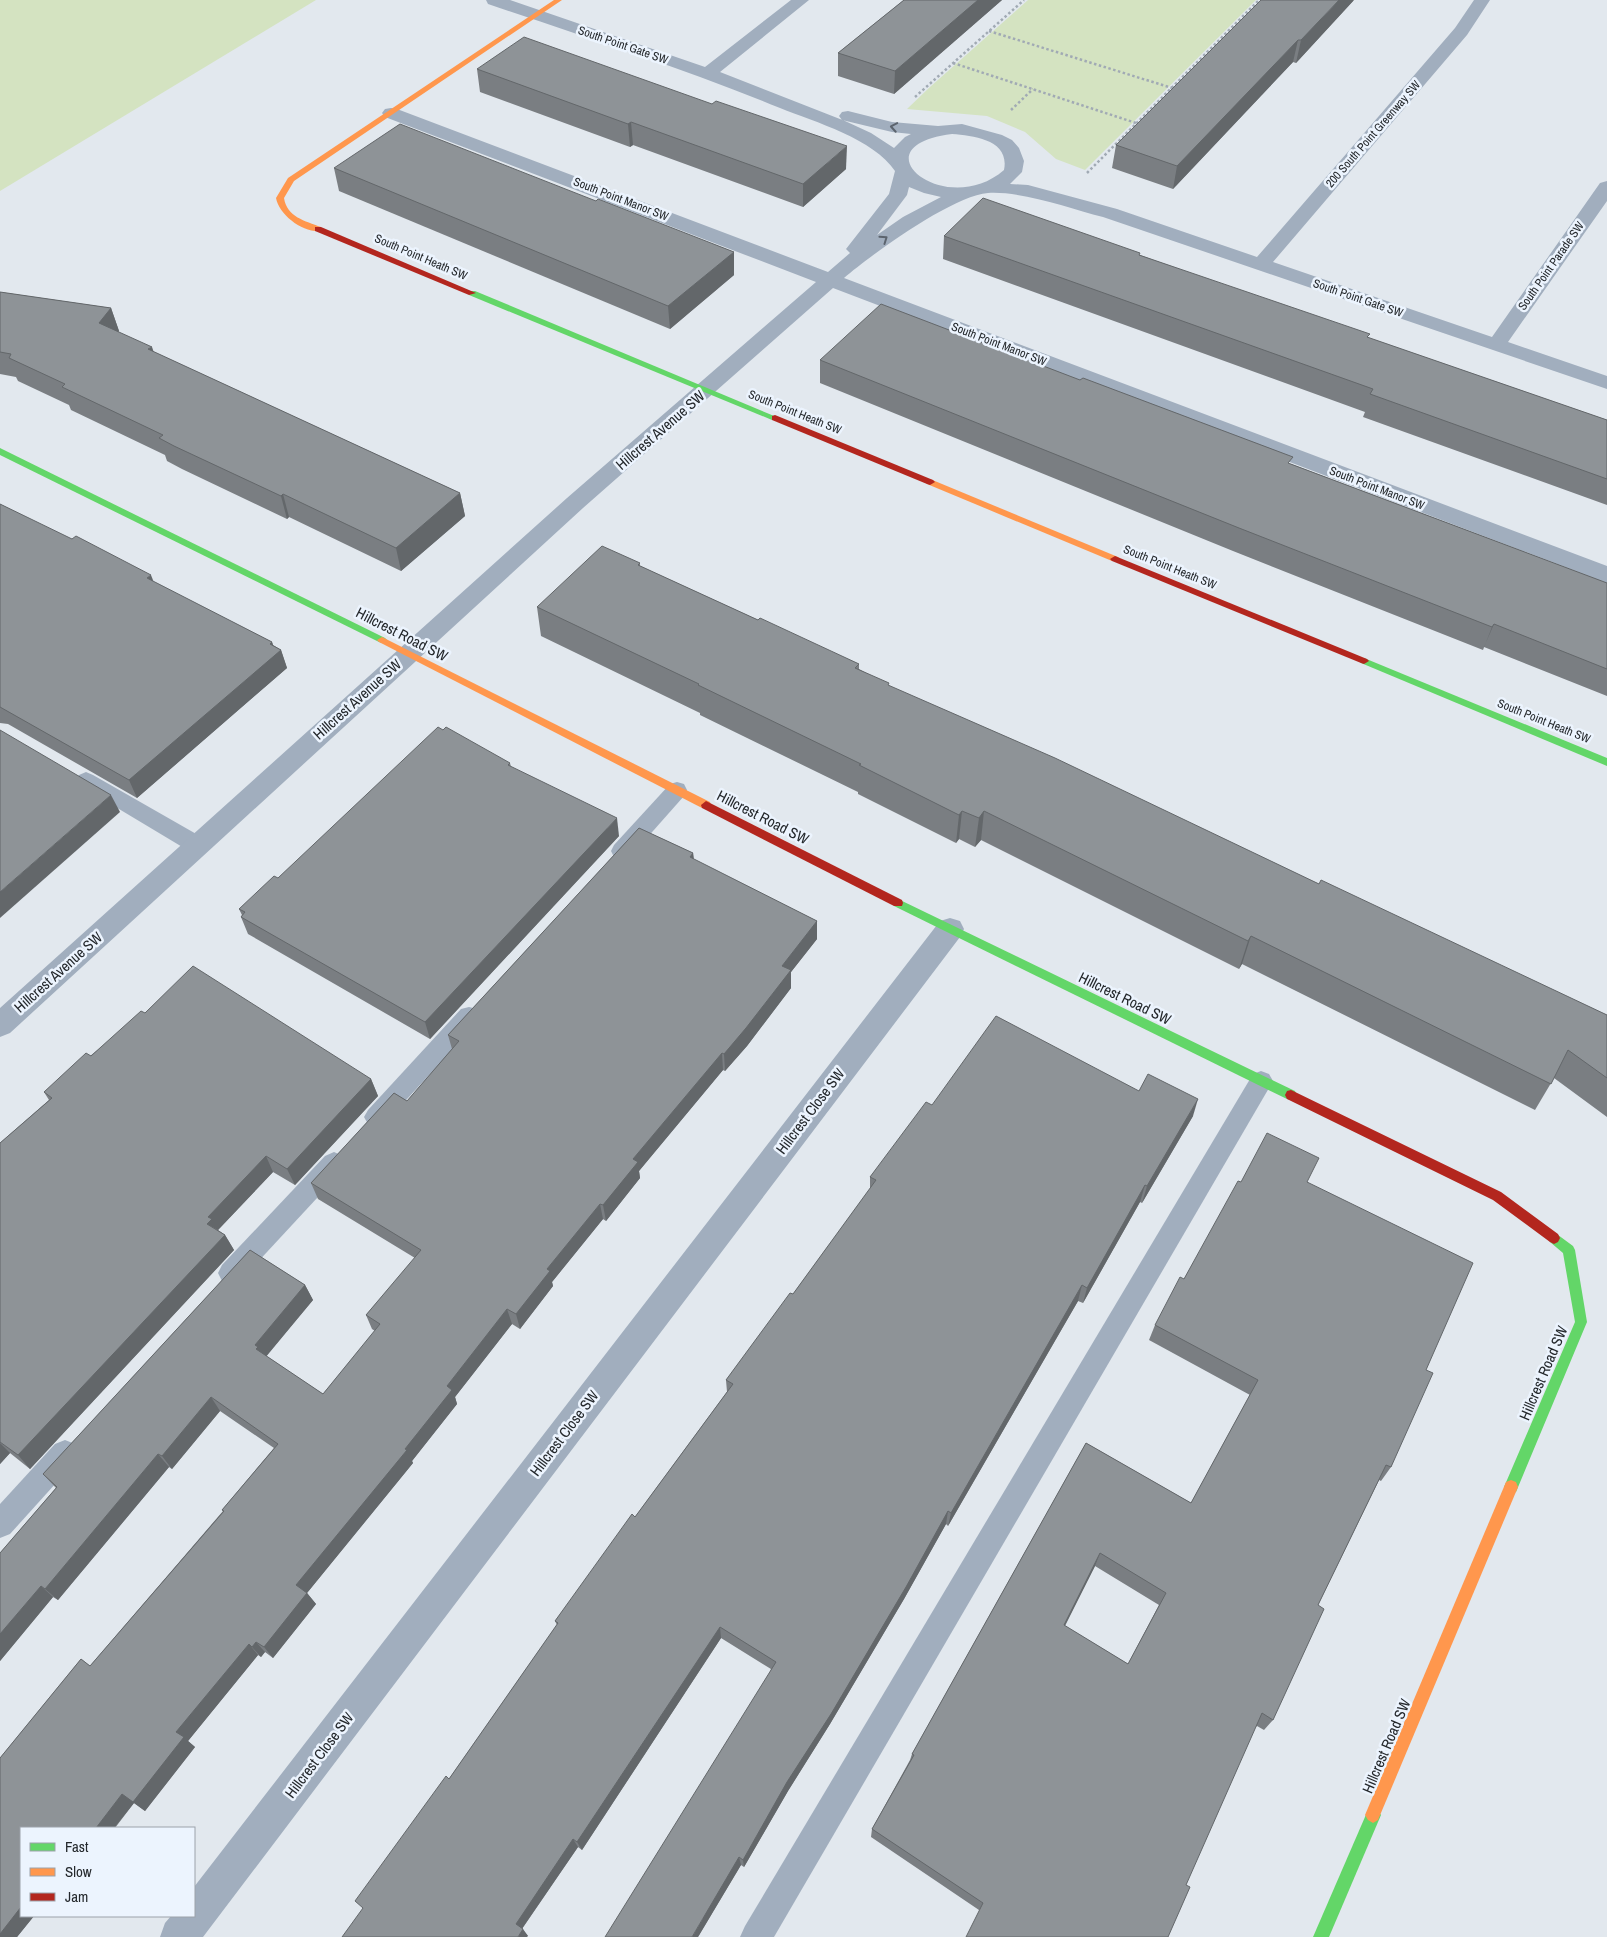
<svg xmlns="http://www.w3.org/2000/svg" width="1607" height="1937" viewBox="0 0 1607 1937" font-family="'Archivo Narrow',sans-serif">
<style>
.green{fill:#d4e3c1}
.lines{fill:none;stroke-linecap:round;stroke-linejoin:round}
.path{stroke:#a1aab4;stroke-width:2.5;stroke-dasharray:2.5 2.5;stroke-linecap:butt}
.lane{fill:#a1aebe;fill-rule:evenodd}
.street{fill:#a1aebe;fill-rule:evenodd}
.fast{fill:#63d668;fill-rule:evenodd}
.slow{fill:#ff974d;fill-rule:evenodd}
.jam{fill:#b3261e;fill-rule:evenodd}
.wall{fill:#7a7e82;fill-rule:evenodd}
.shaded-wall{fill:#63676a}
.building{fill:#8e9397;stroke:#63676a;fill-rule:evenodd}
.oneway{stroke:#5c646e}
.labels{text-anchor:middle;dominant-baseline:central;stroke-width:5;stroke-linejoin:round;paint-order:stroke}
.far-street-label{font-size:12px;fill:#24282c;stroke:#ecf4fe}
.street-label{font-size:15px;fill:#24282c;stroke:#ecf4fe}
</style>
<rect width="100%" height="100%" fill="#e2e8ee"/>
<!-- green -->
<g class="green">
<path d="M0,0H316L0,191Z"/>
<path d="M1028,0H1256L1085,170L1056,159L1025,132L987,116L907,109L930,87Z"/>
</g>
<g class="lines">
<!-- path -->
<g class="path">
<path d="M989,31L1172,88"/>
<path d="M953,63L1136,123"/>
<path d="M915,97L1024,0"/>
<path d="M1011,110L1033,89"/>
<path d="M1087,173L1259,0"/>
</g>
<!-- lane -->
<g class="lane">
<path d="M86,772L93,775L205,839L208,845L205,851L197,853L189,851L79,785L76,780L79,775Z"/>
<path d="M677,782L684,784L687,790L684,796L630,857L622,859L614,857L611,851L614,845L670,784Z"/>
<path d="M469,1007L477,1009L480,1016L477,1023L384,1124L376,1127L368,1124L364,1117L368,1110L461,1009Z"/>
<path d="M1261,1071L1269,1074L1273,1081L1269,1088L774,1937H740L745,1926L1253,1074Z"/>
<path d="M334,1152L343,1156L346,1163L343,1170L240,1281L231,1284L222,1281L218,1273L222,1265L325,1156Z"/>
<path d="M65,1440L75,1444L78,1453L75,1462L10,1534L0,1538V1504L55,1444Z"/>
</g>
<!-- street -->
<g class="street">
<path d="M486,0H510L705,67L791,0H809L720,72L845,121L871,133L894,148L905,137L911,134L892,132L842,120L839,116L842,112L848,111L892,122L938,126L962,124L1002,135L1012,140L1019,148L1024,161L1022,172L1010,184L1028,185L1117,209L1257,257L1455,28L1474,0H1490L1467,35L1273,262L1492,337L1600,183L1607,181V201L1508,342L1607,376V389L1103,217C1069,208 1023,191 988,193C952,196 872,254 844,278L1607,566V583L833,288L583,508L10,1033L0,1037V1008L567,498L816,282L385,117L382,113L385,109L391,108L397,109L828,272L850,253L846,249L889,194L895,171C874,139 815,122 780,108C685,69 586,37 488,4ZM952,134C975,136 1010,140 1004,170C945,221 854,146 952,134ZM909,187L924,193L941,197L903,217L877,235L907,195Z"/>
<path d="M950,918L960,921L964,929L960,937L203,1937H160L165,1923L171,1916H194V1887L940,921Z"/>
</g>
<!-- fast -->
<g class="fast">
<path d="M469,291H475L779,418L778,420H772L469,295Z"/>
<path d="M0,448L385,638L387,640L382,643L379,642L0,455Z"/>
<path d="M1364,658L1607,758V766L1361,663L1359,661Z"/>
<path d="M898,899L1295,1091L1297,1095L1295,1099L1291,1100L1287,1099L894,906L893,903L894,900Z"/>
<path d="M1554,1232L1573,1246L1575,1250L1587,1322L1516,1492L1511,1494L1506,1492L1504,1487L1575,1322L1563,1253L1550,1242L1548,1238L1550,1234Z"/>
<path d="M1373,1807L1378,1810L1381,1815L1329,1937H1313L1368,1810Z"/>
</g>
<!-- slow -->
<g class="slow">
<path d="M554,0H562L294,181L284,198C287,217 305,221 321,227V231C303,233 279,215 276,198L288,178Z"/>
<path d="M930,479L1118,557L1120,559L1118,561H1112L927,484L925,482Z"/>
<path d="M382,637L710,802L711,805L710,808H702L379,642L377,640Z"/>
<path d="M1511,1480L1516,1482L1518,1487L1378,1820L1373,1823L1368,1820L1365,1815L1506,1482Z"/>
</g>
<!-- jam -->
<g class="jam">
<path d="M315,227H321L476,293L469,295L315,231Z"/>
<path d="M775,415L933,480L935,482L930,485L927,484L772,420V416Z"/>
<path d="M1115,556L1367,659L1369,661L1364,664L1361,663L1112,561L1110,559Z"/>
<path d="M706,801L902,900L903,903L902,906H894L702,808L701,805Z"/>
<path d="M1291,1090L1501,1192L1558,1234L1560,1238L1558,1242L1554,1244L1550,1242L1493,1200L1287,1099L1285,1095L1287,1091Z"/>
</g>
</g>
<!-- wall -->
<g class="wall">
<path d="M904,0H1002L894,94L838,76V53Z"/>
<path d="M1354,0L1296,63L1293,62L1173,189L1112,168L1116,145Z"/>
<path d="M477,69L846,169L803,207L633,145L630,147L480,92Z"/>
<path d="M334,168L596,201L734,252V275L670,329L339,191Z"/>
<path d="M944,236L1140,255L1369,338L1607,420V505L1363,417L1365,412L943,259Z"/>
<path d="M0,292L111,308L119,331L118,332L154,352L460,493L465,516L401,571L289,517L287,519L182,469L167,461L165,455L71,410L69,405L18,381L16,377L0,374Z"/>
<path d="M820,360L1291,464L1607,583V696L1484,647L1483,650L1233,551L820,383Z"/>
<path d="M0,504L272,642L273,645L281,650L287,668L137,798L8,724L0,723Z"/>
<path d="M640,563V566L758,620L859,664V669L889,686L1319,884L1607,1015V1117L1554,1078L1535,1110L1242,964L1239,969L981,840L975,847L959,839L956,843L858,794V792L700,715V713L541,636L537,607Z"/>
<path d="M510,763L511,767L619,836L430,1039L248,934L241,917L242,915L239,909L278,878Z"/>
<path d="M639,828L693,853L694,860L817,921V939L791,972V988L747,1046L725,1071L723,1070L639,1171L640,1178L606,1221L603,1219L552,1282L553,1286L520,1329L512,1324L455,1397L457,1404L412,1461L413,1463L307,1593L316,1604L273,1658L265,1652L261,1657L258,1655L188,1741L195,1747L145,1811L134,1803L115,1828H21V1916H34L17,1937H0V1758L81,1659L90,1666L223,1511L222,1510L274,1448L220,1411L172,1469L169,1467L58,1600L53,1597L0,1661V1553L56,1488L43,1474L250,1250L305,1285L313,1300L266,1356L323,1394L375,1331L372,1329L366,1315L415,1258L318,1199L311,1183L394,1093L407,1101L452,1049L448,1035Z"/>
<path d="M145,1013L371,1079L378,1096L295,1185L273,1172L218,1230L225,1235L234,1250L30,1469L10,1453L0,1464V1143L49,1100L44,1092Z"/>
<path d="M1139,1091L1193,1116L1142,1203L1140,1202L1083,1303L1078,1301L948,1526L946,1524L904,1599L830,1724L788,1791L744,1867L741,1865L698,1937L771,1669L721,1638L582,1850L578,1847L522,1929L528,1936L363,1908L449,1779L557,1625L555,1621L635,1517L727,1392L726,1380L793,1294L870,1189V1177L932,1105Z"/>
<path d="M1241,1182H1308L1426,1370L1391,1467L1381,1481L1379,1480L1318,1605L1273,1720L1264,1730L1257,1726L979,1910L871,1837L872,1829L910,1760L912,1754L1086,1443L1191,1503L1250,1395L1149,1340L1155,1325L1184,1279ZM1095,1566L1159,1605L1128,1664L1065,1626Z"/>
</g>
<!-- shaded-wall -->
<g class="shaded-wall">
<path d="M978,0H1002L894,94L895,71Z"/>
<path d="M1339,0H1354L1296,63L1301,40Z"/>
<path d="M1298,40L1293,62L1173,189L1177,166Z"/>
<path d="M631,122L633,145L630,147L628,124Z"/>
<path d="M847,146L846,169L803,207V184Z"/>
<path d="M734,252V275L670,329L668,306Z"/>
<path d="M111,308L119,331L107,346L99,323Z"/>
<path d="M152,347L160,370L148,349Z"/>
<path d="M460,493L465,516L401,571L396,548Z"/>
<path d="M283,494L289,517L287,519L281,496Z"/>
<path d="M151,575L158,593L147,578Z"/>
<path d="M1494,624L1484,647L1483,650L1492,627Z"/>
<path d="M272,642L276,654L281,650L287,668L137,798L129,780Z"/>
<path d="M111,795L120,812L0,918V892Z"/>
<path d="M962,811L959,839L956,843L959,815Z"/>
<path d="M984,811L981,840L975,847L979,818Z"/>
<path d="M617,818L619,836L430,1039L425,1022Z"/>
<path d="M693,853L695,871L690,857Z"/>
<path d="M817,921V939L791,972V988L747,1046L725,1071L724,1054L782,966Z"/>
<path d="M1251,936L1242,964L1239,969L1248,941Z"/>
<path d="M722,1053L723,1070L639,1171L640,1178L606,1221L603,1205L633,1159Z"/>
<path d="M371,1079L378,1096L295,1185L287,1169Z"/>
<path d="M1198,1099L1193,1116L1142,1203L1147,1186Z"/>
<path d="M266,1156L273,1172L218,1230L207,1224L208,1217Z"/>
<path d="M1145,1185L1140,1202L1083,1303L1087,1288Z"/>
<path d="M600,1204L603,1219L552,1282L553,1286L520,1329L516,1314L547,1269Z"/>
<path d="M225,1235L234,1250L30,1469L18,1455Z"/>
<path d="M305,1285L313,1300L265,1358L256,1349L255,1345Z"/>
<path d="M1082,1285L1078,1301L948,1526L951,1513Z"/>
<path d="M507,1309L512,1324L455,1397L457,1404L412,1461L413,1463L307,1593L316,1604L273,1658L264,1647L296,1585L405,1449L447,1386Z"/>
<path d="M211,1397L220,1411L172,1469L162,1456Z"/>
<path d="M0,1443L10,1453L0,1464Z"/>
<path d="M158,1454L169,1467L58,1600L45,1589Z"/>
<path d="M948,1511L946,1524L904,1599L830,1724L788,1791L744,1867L743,1860L787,1782Z"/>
<path d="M1100,1553L1095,1566L1059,1637L1064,1625Z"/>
<path d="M41,1586L53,1597L0,1661V1634Z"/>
<path d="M720,1627L721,1638L582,1850L577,1842Z"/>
<path d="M256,1642L265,1652L261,1657L252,1647Z"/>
<path d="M249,1644L258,1655L188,1741L195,1747L145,1811L134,1803L114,1828H96L122,1794L176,1732Z"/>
<path d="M573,1839L578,1847L521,1930L516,1924Z"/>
<path d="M739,1857L741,1865L698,1937H692Z"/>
<path d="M21,1907V1916H34L17,1937H0V1934Z"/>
<path d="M523,1929L528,1936L527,1937H518Z"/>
</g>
<!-- building -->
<g class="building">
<path d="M904,0H978L895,71L838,53Z"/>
<path d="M1261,0H1339L1301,40H1298L1177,166L1116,145Z"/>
<path d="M524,37L712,104L716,101L847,146L803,184L631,122L628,124L477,69Z"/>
<path d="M400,124L596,201L598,199L734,252L668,306L334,168Z"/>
<path d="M983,198L1140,253L1139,255L1370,334L1367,337L1607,420V479L1370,394L1373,389L944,236Z"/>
<path d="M0,292L111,308L99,323L152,347L148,349L460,493L396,548L283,494L281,496L174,446L159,438L163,435L62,387L65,384L9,358L11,354L0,352Z"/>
<path d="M881,304L1080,380L1083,378L1293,457L1288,463L1607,583V669L1494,624L1492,627L1239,528L820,360Z"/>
<path d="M0,504L72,539L76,536L151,575L147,578L272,642L270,644L281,650L129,780L0,707Z"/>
<path d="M602,546L640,563L638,565L758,620L760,618L859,664L855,668L889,683L888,685L1055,758L1319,884L1321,880L1607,1015V1078L1568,1050L1551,1084L1251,936L1248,941L984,811L979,818L962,811L959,815L859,765L861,764L698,685L699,684L537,607Z"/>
<path d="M438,727L443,730L446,727L510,763L508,765L617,818L425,1022L241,917L245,912L239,909L274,876L278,878Z"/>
<path d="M0,730L111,795L0,892Z"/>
<path d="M639,828L693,853L690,857L817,921L782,966L791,970L746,1028L724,1054L722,1053L633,1159L638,1162L603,1205L600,1204L547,1269L550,1271L516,1314L507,1309L447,1386L452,1390L405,1449L407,1450L296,1585L307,1593L264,1647L256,1642L252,1647L249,1644L176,1732L184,1737L133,1802L122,1794L96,1828H21V1907L0,1934V1758L81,1659L90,1666L224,1511L222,1510L278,1444L211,1397L162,1456L158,1454L45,1589L41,1586L0,1634V1553L57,1487L43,1474L250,1250L305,1285L255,1345L258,1347L256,1349L323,1394L380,1324L366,1315L421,1250L311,1183L394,1093L407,1101L459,1041L448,1035Z"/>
<path d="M193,966L371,1079L287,1169L266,1156L208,1217L212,1219L207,1224L225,1235L18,1455L0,1442V1143L52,1098L44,1092L86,1053L91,1056L141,1011L145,1013Z"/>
<path d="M996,1016L1139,1091L1148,1074L1198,1099L1147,1186L1145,1185L1087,1288L1082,1285L951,1513L948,1511L906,1587L831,1714L787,1782L743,1860L739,1857L692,1937H605L776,1662L720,1627L577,1842L573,1839L516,1924L523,1929L518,1937H342L363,1908L355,1901L446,1776L449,1779L558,1623L555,1621L632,1514L635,1517L733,1384L726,1380L790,1293L793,1294L876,1180L870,1177L926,1102L932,1105Z"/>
<path d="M1267,1133L1319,1158L1307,1182L1473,1263L1426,1370L1433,1373L1391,1467L1386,1465L1318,1605L1324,1609L1273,1720L1262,1713L1186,1885L1190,1887L1168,1937H966L983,1903L872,1829L914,1755L912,1754L1086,1443L1191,1503L1258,1380L1155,1325L1180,1277L1184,1279L1238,1181L1241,1182ZM1100,1553L1166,1593L1128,1664L1064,1625Z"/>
</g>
<!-- one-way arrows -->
<defs><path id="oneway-chevron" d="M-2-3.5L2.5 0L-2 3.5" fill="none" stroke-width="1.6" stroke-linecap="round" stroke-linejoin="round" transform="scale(1.25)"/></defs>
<g class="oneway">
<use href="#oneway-chevron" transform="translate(894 127) rotate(-170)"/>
<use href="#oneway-chevron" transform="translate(884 239) rotate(-35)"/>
</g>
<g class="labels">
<!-- far-street labels -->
<g class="far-street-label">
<text transform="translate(623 45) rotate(19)">South Point Gate SW</text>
<text transform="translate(1373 134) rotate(-49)">200 South Point Greenway SW</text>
<text transform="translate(621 199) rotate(21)">South Point Manor SW</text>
<text transform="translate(421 257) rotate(23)">South Point Heath SW</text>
<text transform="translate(1551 266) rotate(-55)">South Point Parade SW</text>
<text transform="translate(1358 298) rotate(19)">South Point Gate SW</text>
<text transform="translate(999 344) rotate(21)">South Point Manor SW</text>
<text transform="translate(795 412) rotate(22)">South Point Heath SW</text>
<text transform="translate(1377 488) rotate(21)">South Point Manor SW</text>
<text transform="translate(1170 567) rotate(22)">South Point Heath SW</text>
<text transform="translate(1544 721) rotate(22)">South Point Heath SW</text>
</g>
<!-- street labels -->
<g class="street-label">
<text transform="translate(660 430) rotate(-41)">Hillcrest Avenue SW</text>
<text transform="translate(402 634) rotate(27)">Hillcrest Road SW</text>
<text transform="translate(357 699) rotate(-42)">Hillcrest Avenue SW</text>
<text transform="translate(763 817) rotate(27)">Hillcrest Road SW</text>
<text transform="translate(58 972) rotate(-42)">Hillcrest Avenue SW</text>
<text transform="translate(1125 998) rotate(26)">Hillcrest Road SW</text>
<text transform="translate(810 1111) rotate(-53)">Hillcrest Close SW</text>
<text transform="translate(1543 1373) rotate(-67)">Hillcrest Road SW</text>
<text transform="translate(564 1433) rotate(-53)">Hillcrest Close SW</text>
<text transform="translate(1386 1746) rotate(-67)">Hillcrest Road SW</text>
<text transform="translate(319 1755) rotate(-53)">Hillcrest Close SW</text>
</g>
</g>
<!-- legend -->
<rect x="20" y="1827" width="175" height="90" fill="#ecf4fe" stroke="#9ca2aa"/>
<rect x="30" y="1843" width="25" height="8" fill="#63d668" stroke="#9ca2aa"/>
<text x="65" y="1852" font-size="15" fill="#24282c">Fast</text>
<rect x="30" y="1868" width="25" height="8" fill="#ff974d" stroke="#9ca2aa"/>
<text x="65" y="1877" font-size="15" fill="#24282c">Slow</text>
<rect x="30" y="1893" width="25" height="8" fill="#b3261e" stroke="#9ca2aa"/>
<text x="65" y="1902" font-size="15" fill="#24282c">Jam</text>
</svg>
